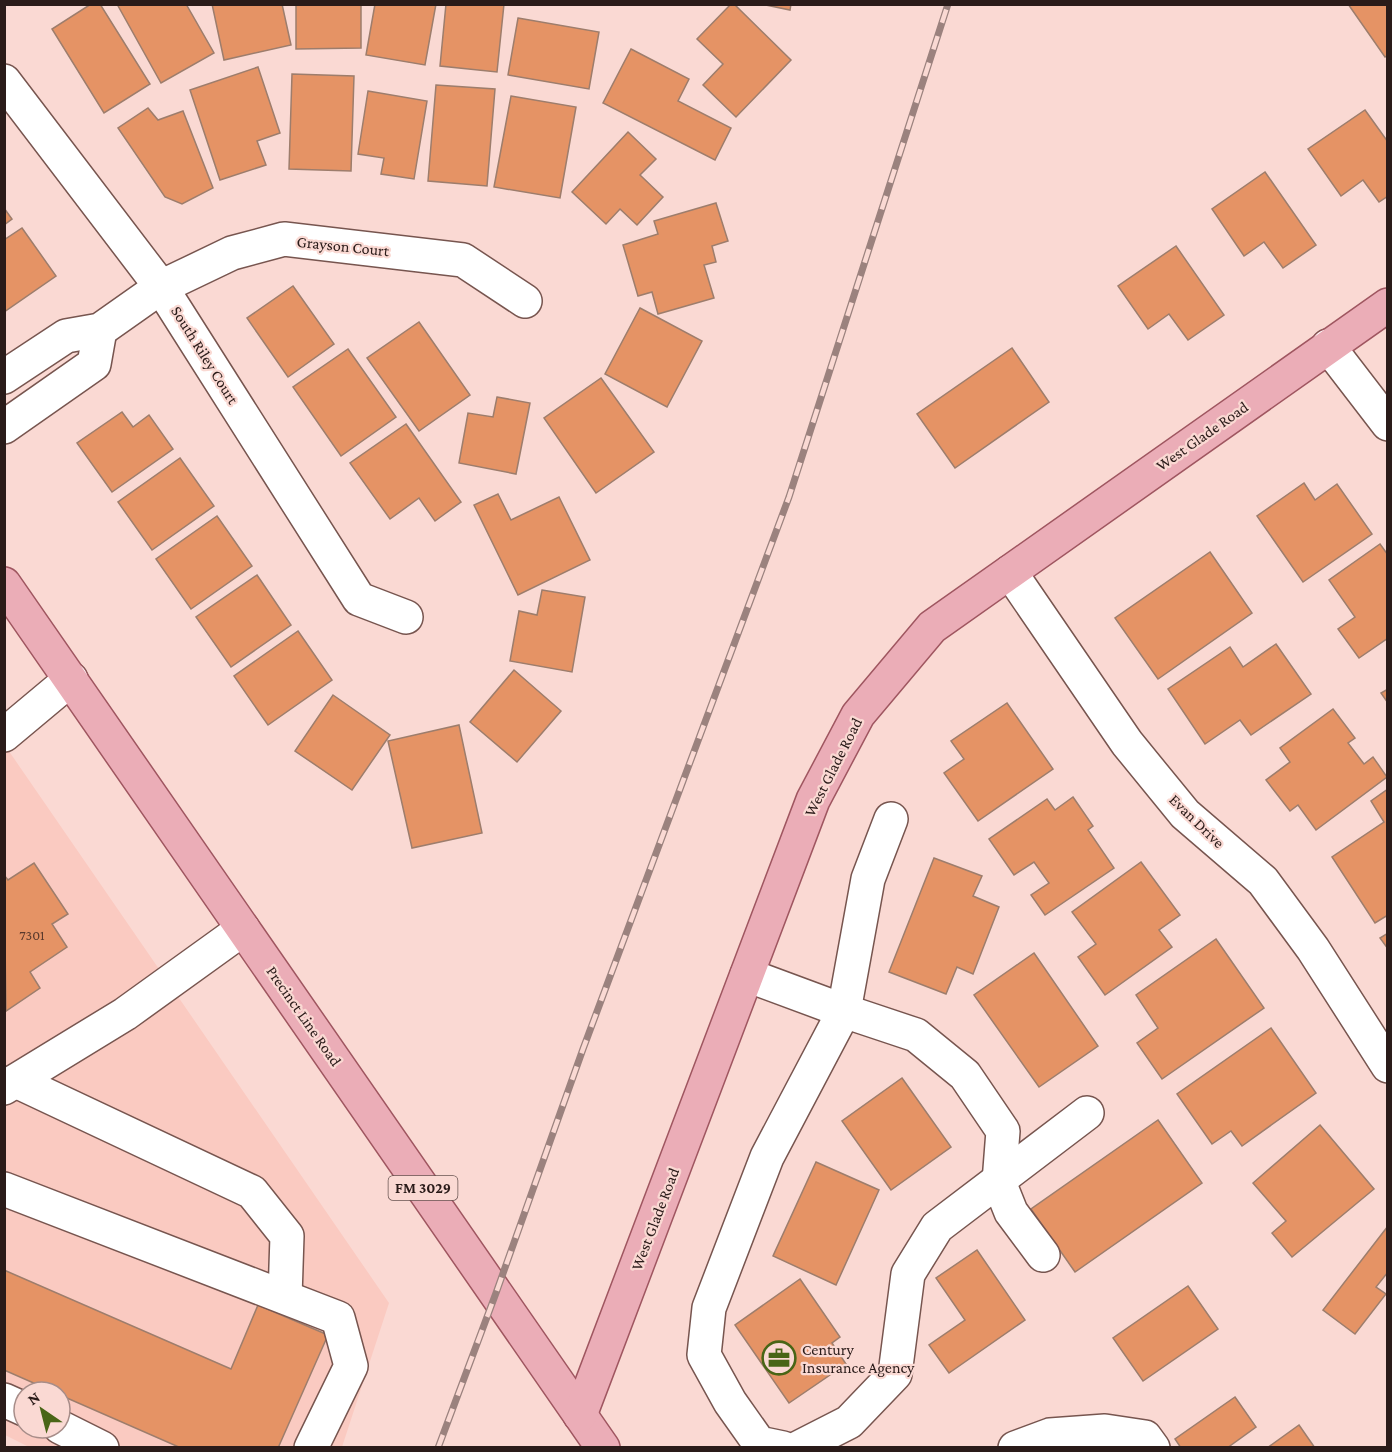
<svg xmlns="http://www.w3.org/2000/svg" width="1392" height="1452" viewBox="0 0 1392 1452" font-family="'Crimson Pro',serif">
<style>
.built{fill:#facac1;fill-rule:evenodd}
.building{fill:#e59365;stroke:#9d7d6c;stroke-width:1.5}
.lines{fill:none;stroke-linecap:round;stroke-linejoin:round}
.minor-casing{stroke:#77554f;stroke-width:36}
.major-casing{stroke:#9f5660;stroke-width:36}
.minor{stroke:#fff;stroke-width:33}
.major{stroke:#ebadb7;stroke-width:33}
.rail-casing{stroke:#9b827e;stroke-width:7}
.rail{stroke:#fad9d3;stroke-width:4.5;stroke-dasharray:14;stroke-linecap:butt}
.labels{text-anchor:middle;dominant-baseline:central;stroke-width:4.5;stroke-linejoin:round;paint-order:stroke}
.number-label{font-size:14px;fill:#59392c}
.shield{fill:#fad9d3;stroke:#685451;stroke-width:1.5}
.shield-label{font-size:15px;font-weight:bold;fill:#2a1b19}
.street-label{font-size:16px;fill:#2a1b19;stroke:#fad9d3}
.poi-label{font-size:16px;fill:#2a1b19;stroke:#fad9d3;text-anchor:start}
</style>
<rect width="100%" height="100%" fill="#fad9d3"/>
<!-- built -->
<path class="built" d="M4,744L389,1303L342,1447L31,1448L5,1435ZM24,1392H60V1428H24Z"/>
<!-- building -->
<g class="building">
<path d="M91,4H100L150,84L104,113L52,29Z"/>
<path d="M117,4H186L214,53L161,83Z"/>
<path d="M212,4H282L291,45L224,60Z"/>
<path d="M296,4H361V48L296,49Z"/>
<path d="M375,4H436L425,65L366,55Z"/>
<path d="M446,4H504L497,72L440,66Z"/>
<path d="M731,4H734L791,60L736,117L703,85L723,64L697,39Z"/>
<path d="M761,4H791L790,10Z"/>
<path d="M1348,4H1388V55L1385,57Z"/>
<path d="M518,18L599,32L589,89L508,75Z"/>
<path d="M631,49L689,79L678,101L731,128L715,160L603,103Z"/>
<path d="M258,67L280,133L257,141L266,165L220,180L190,90Z"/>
<path d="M292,74L354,76L351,171L289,169Z"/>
<path d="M436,85L495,89L487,186L428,181Z"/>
<path d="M368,91L427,101L414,179L381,174L384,158L358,154Z"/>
<path d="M511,96L576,107L560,198L494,187Z"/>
<path d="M148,108L158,120L183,111L213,188L182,204L165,197L118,128Z"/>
<path d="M1365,110L1388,142V196L1379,202L1363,180L1341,196L1308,149Z"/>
<path d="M628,132L656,159L640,175L663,197L637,225L620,209L606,224L572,192Z"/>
<path d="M1265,172L1316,245L1283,268L1264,242L1244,256L1212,209Z"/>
<path d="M716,203L728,241L712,246L716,262L704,265L714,298L658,314L652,292L638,296L623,245L658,234L654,221Z"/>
<path d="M4,208L12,219L4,225Z"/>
<path d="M22,228L56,276L4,312V240Z"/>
<path d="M1176,246L1224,315L1188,340L1169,314L1148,329L1118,286Z"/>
<path d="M293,286L334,344L288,377L247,318Z"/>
<path d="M640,308L702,341L667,407L605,374Z"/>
<path d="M419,322L470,395L419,431L367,358Z"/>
<path d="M1012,348L1049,402L955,468L917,414Z"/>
<path d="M348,349L396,417L341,456L293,387Z"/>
<path d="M601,378L654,452L596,493L544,418Z"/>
<path d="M497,397L530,403L516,474L459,463L468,413L493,417Z"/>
<path d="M122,412L133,427L149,415L173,449L112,492L77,443Z"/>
<path d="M406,424L461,502L435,521L419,498L390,519L350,463Z"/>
<path d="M180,458L214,506L152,550L118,502Z"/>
<path d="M1304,483L1315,500L1337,484L1372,534L1303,582L1257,516Z"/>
<path d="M498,494L511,520L559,497L590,560L518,595L474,505Z"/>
<path d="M217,516L252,566L191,609L156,559Z"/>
<path d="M1380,544L1388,555V638L1359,658L1338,629L1355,617L1329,580Z"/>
<path d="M1210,552L1252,613L1158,679L1115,618Z"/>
<path d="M257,575L291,625L231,667L196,617Z"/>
<path d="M542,590L585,597L572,672L510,661L519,611L537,615Z"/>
<path d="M298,631L332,680L268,725L234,676Z"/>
<path d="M1276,644L1311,694L1251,735L1240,720L1205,744L1168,689L1230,647L1243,667Z"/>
<path d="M514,670L561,711L517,762L470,722Z"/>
<path d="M1388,689V703L1381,693Z"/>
<path d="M333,695L390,735L352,790L295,751Z"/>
<path d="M1007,703L1053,769L978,821L944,773L964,759L951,741Z"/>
<path d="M1333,709L1355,738L1348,743L1364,764L1373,757L1387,777L1316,830L1298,805L1290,811L1266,780L1290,762L1280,748Z"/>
<path d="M459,725L482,833L412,848L388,741Z"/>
<path d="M1388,789V915L1375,923L1332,857L1384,822L1371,801Z"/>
<path d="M1073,797L1093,826L1088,830L1114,868L1045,915L1031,895L1049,883L1034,862L1014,875L989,839L1047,799L1055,810Z"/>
<path d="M934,858L982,876L973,896L999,907L973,974L957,967L946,994L889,972Z"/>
<path d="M1141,862L1180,915L1159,930L1172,947L1105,995L1078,957L1096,944L1072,912Z"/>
<path d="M34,863L68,914L52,924L67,947L30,972L40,988L6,1011L4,875L8,880Z"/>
<path d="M1388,933V949L1380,938Z"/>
<path d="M1216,939L1264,1008L1162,1079L1137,1043L1158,1028L1136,995Z"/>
<path d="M1034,953L1098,1046L1039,1087L974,995Z"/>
<path d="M1271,1028L1316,1093L1242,1146L1231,1131L1212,1144L1177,1094Z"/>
<path d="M902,1078L951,1147L891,1190L842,1121Z"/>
<path d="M1158,1120L1202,1183L1075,1272L1031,1209Z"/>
<path d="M1320,1125L1374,1189L1292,1257L1272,1233L1286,1221L1253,1183Z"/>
<path d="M816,1162L879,1190L836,1285L773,1256Z"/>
<path d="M1388,1226V1272L1376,1287L1386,1294L1355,1334L1323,1310Z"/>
<path d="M977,1250L1025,1320L949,1373L929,1345L965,1320L936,1278Z"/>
<path d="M4,1270L231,1369L258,1305L328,1335L278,1448H181L60,1395V1392H54L4,1370Z"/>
<path d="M800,1279L840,1337L832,1343L846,1364L789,1403L735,1325Z"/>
<path d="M1188,1286L1218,1329L1143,1381L1113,1338Z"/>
<path d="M1235,1397L1256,1427L1227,1448H1181L1175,1439Z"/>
<path d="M1299,1425L1315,1448H1267Z"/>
</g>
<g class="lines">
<!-- minor casing -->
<g class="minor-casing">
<g id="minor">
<path d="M4,81L161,287L359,599L406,617"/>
<path d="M1328,346L1388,424"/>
<path d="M4,377L66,336L100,330L161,287L232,253L284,239L463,260L525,301"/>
<path d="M4,427L94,364L100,330"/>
<path d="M1010,572L1127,743L1185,814L1263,881L1313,949L1388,1066"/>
<path d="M4,735L71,679"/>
<path d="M747,975L844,1011L916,1035L965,1075L1003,1131L999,1182L1011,1212L1043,1255"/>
<path d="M16,1081L252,1192L287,1236L285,1297"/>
<path d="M4,1088L125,1014L243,929"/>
<path d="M4,1189L338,1318L351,1366L311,1448"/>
<path d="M4,1400L24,1409"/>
<path d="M60,1427L102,1448"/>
<path d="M783,1448L759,1443L730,1402L704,1355L709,1308L767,1157L844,1011L868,879L891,819"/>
<path d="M798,1448L849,1422L895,1374L908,1274L937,1227L1087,1113"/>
<path d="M1015,1448L1050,1435L1105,1431L1145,1437L1153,1448"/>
</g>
</g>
<!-- major casing -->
<g class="major-casing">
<g id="major">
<path d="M4,584L603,1448"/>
<path d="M580,1415L813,800L858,715L932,627L1388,305"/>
</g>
</g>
<!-- minor -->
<use href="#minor" class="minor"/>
<!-- major -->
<use href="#major" class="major"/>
<!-- rail casing -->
<g class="rail-casing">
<path id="rail" d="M438,1448L496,1293L583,1049L789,497L948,4"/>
</g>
<!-- rail -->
<use href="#rail" class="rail"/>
</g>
<!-- icons -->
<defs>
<g id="office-ring" transform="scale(1.725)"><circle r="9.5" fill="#fad9d3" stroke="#496516" stroke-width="1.5"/><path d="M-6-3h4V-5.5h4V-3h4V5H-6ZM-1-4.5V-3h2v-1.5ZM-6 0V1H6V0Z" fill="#496516"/></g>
</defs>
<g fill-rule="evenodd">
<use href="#office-ring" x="779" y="1358"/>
</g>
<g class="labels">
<!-- number labels -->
<g class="number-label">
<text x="32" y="935">7301</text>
</g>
<!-- shield labels -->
<rect class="shield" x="388.5" y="1176" width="69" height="24" rx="4.5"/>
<g class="shield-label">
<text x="423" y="1188">FM 3029</text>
</g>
<!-- street labels -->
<g class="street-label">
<text transform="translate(343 246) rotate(6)">Grayson Court</text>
<text transform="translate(205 355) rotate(58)">South Riley Court</text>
<text transform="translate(1202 436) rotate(-35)">West Glade Road</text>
<text transform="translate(833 767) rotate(-63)">West Glade Road</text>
<text transform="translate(1197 821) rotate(44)">Evan Drive</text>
<text transform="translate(304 1016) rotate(55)">Precinct Line Road</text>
<text transform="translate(655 1219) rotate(-69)">West Glade Road</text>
</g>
<!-- poi labels -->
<g class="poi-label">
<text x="802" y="1349">Century<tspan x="802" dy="18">Insurance Agency</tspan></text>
</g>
</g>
<!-- border -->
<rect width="1392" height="1452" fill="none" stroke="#2a1b19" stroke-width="12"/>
<!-- north arrow -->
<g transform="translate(42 1410) rotate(325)"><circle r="28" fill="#fad9d3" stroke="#a78d89" stroke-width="1.5"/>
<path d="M0-4.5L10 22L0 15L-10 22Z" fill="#496516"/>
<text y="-9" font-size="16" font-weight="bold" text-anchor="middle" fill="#2a1b19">N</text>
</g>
</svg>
